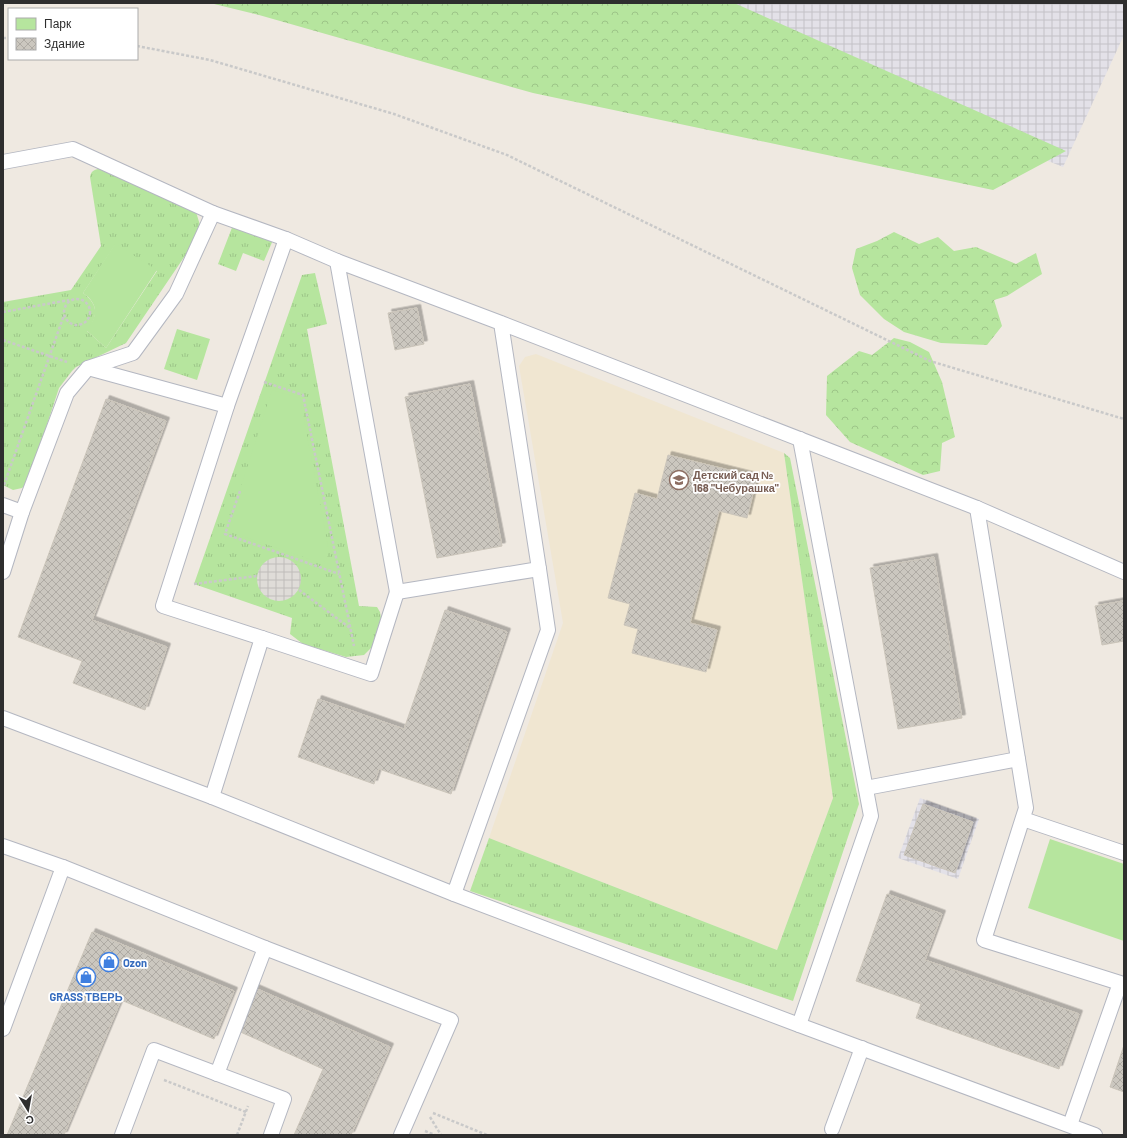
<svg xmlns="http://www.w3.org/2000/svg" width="1127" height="1138" viewBox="0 0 1127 1138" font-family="Barlow,sans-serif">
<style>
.industrial{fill:url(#industrial-grid)}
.education{fill:#f0e6d1}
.grass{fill:url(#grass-tufts);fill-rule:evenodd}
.forest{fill:url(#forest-crowns)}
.park{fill:#b6e59e}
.plaza{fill:url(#plaza-grid)}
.building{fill:url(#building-cross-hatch);stroke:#cbc5ba;filter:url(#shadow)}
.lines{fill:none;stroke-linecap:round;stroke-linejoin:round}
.lane-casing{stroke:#b4b7c1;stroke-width:16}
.path{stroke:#c9c9c9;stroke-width:2.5;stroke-dasharray:3 2;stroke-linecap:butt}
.lane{stroke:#fff;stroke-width:14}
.labels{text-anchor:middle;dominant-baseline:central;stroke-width:3.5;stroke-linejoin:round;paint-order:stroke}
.education-label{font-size:11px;font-weight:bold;fill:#785e54;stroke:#fff;text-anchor:start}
.shop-label{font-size:11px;font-weight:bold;fill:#366cbe;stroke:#fff;text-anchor:start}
</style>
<defs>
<pattern id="industrial-grid" width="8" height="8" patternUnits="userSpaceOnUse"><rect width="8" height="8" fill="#e3e1e8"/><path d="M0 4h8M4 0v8" fill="none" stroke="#c3c1c7"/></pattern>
<pattern id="grass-tufts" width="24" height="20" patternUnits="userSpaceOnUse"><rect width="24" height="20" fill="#b6e59e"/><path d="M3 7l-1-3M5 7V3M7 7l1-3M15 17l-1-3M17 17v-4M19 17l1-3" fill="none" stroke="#9dc588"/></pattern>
<pattern id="forest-crowns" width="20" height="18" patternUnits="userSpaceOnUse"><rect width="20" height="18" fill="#b6e59e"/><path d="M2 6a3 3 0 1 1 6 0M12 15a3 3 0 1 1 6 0" fill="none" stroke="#9dc588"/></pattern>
<pattern id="plaza-grid" width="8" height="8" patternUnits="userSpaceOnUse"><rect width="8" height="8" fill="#dfdcd8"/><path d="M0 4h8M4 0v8" fill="none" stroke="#c0bdba"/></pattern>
<pattern id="building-cross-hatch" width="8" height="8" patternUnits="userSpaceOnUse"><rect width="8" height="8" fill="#cbc7bf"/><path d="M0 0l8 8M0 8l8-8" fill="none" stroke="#afaba4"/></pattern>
<filter id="shadow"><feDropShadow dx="3.5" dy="-3.5" stdDeviation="0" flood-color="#0004"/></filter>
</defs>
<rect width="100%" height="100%" fill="#efe9e1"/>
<!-- industrial -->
<g class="industrial">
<path d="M658,3H1124V35L1063,167Z"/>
<path d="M920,798L979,819L958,879L898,858Z"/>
</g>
<!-- education -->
<path class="education" d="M536,354L784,453L833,798L777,950L489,838L563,623L519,366L525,357Z"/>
<!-- grass -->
<g class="grass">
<path d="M98,169H102L196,212L200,225L195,241L126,343L76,367L72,371L59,388L28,482L22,488L13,490L3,485V302L71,290L101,246L90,177C91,172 93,170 98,169ZM115,245L157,271L106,348L87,331C98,316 99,305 83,293Z"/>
<path d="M233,225L273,240L264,261L243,253L236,271L218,264Z"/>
<path d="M315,273L327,324L307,329L359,606L377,607L380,612L381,618L378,631L372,647L364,655L346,657L303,644L290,634L292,618L194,584L302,275Z"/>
<path d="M177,329L210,339L197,380L164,369Z"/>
<path d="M784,453L790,458L859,804L793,1001L470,891L489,838L777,950L833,798Z"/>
</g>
<!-- forest -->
<g class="forest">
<path d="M210,3H734L1066,151L993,190L533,93L259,15Z"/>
<path d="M894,232L919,244L938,237L954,251L976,247L1016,264L1036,253L1042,274L1007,296L994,300L1002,326L987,345L941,343L904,332L884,319L860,295L852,268L856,249L877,241Z"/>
<path d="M894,338L910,342L929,352L942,382L955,437L942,443L940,471L923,475L850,442L826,415L827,376L859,351L872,355Z"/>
</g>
<!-- park -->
<g class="park">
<path d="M115,244L157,270L106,348L86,330C98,317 99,304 83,293Z"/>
<path d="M272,390L300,398L329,552L324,564L227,531Z"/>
<path d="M1050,839L1124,864V941L1028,908Z"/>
</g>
<!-- plaza -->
<circle class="plaza" cx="279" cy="579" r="22"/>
<!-- building -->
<g class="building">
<path d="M417,308L424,344L395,350L388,313Z"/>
<path d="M470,384L502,546L437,558L405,397Z"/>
<path d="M106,399L166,421L92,620L167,647L145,710L73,683L82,661L18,637Z"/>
<path d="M668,455L757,477L747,518L719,511L690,623L717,630L706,672L632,653L638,629L624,625L630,604L608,598L635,493L657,499Z"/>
<path d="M934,557L962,718L898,729L870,568Z"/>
<path d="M1123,601L1124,607V641L1102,645L1095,606Z"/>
<path d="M445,610L507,632L451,794L379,769L374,784L298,757L318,699L404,729Z"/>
<path d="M923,804L973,822L955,873L904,855Z"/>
<path d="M887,894L942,914L925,960L1079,1014L1059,1069L916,1018L921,1004L856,981Z"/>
<path d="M92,932L234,991L214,1039L121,1000L64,1135H7Z"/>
<path d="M255,988L390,1047L351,1135H294L323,1069L236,1030Z"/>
<path d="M1124,1045V1092L1110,1087Z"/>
</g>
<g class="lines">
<!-- lane casing -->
<g class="lane-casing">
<g id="lane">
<path d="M3,162L73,149L213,213L286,239L337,261"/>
<path d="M501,323L539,569L397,592L337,261L501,323L977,508L1124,572"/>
<path d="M88,368L227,406"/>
<path d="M3,505L22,512"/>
<path d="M977,508L1026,808L984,940L1120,983L1070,1125"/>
<path d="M3,572L22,512L67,393L88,368L133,353L176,294L213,213"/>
<path d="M262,638L371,674L397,592"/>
<path d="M3,718L212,797L454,894L799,1025L1095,1135"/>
<path d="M866,788L1018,759"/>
<path d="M212,797L262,638L163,606L227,406L286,239"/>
<path d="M1023,819L1124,853"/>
<path d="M3,846L63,867L265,948L451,1020L401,1135"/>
<path d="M454,894L548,630L539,569"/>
<path d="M799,1025L871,816L800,439"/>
<path d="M3,1029L63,867"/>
<path d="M217,1074L265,948"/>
<path d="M832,1129L862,1048"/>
<path d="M122,1135L154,1050L284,1099L271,1135"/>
</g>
</g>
<!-- path -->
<g class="path">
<path d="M3,38H9"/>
<path d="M137,46L210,60L394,114L507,155L930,361L1124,419"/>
<circle cx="77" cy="312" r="13"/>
<path d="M3,312L69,300"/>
<path d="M3,340L67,362"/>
<path d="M264,382L303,395L354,646"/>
<path d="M4,485L64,315"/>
<path d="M240,491L225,534L339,574"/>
<path d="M194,584L257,576"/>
<path d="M299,590L350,628"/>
<path d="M164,1080L246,1112"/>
<path d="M433,1113L487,1135"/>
<path d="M430,1117L441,1135"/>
<path d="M425,1131L435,1135"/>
<path d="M237,1135L248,1106"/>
</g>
<!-- lane -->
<use href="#lane" class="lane"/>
</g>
<!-- icons -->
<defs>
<g id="school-ring" transform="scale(1)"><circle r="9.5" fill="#fff" stroke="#8d6e63" stroke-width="1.5"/><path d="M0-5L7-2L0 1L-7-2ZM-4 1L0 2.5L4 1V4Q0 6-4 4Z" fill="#8d6e63"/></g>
<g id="shop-ring" transform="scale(1)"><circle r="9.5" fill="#fff" stroke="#3f7fe0" stroke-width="1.5"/><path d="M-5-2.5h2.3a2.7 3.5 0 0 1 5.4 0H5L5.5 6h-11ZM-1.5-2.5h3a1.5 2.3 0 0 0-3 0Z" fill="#3f7fe0"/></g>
</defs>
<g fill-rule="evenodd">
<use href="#school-ring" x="679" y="480"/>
<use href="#shop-ring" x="109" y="962"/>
<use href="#shop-ring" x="86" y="977"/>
</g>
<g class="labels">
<!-- education labels -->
<g class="education-label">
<text x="693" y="474">Детский сад №<tspan x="693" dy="13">168 "Чебурашка"</tspan></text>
</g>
<!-- shop labels -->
<g class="shop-label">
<text x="123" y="962">Ozon</text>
<text x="86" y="996" text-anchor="middle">GRASS ТВЕРЬ</text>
</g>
</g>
<!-- border -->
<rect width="1127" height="1138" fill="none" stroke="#2e2e2e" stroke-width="8"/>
<!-- legend -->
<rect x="8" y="8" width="130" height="52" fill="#ffffff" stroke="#ababab"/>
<rect x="16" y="18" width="20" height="12" fill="#b6e59e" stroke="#ababab"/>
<text x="44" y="28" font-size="12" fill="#2e2e2e">Парк</text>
<rect x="16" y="38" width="20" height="12" fill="url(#building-cross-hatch)" stroke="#ababab"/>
<text x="44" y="48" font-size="12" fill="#2e2e2e">Здание</text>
<!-- north arrow -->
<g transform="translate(28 1110) rotate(169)" stroke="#ffffff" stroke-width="3" paint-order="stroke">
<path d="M0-3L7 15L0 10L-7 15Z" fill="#2e2e2e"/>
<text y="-6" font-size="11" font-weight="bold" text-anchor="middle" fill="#2e2e2e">С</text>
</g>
</svg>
